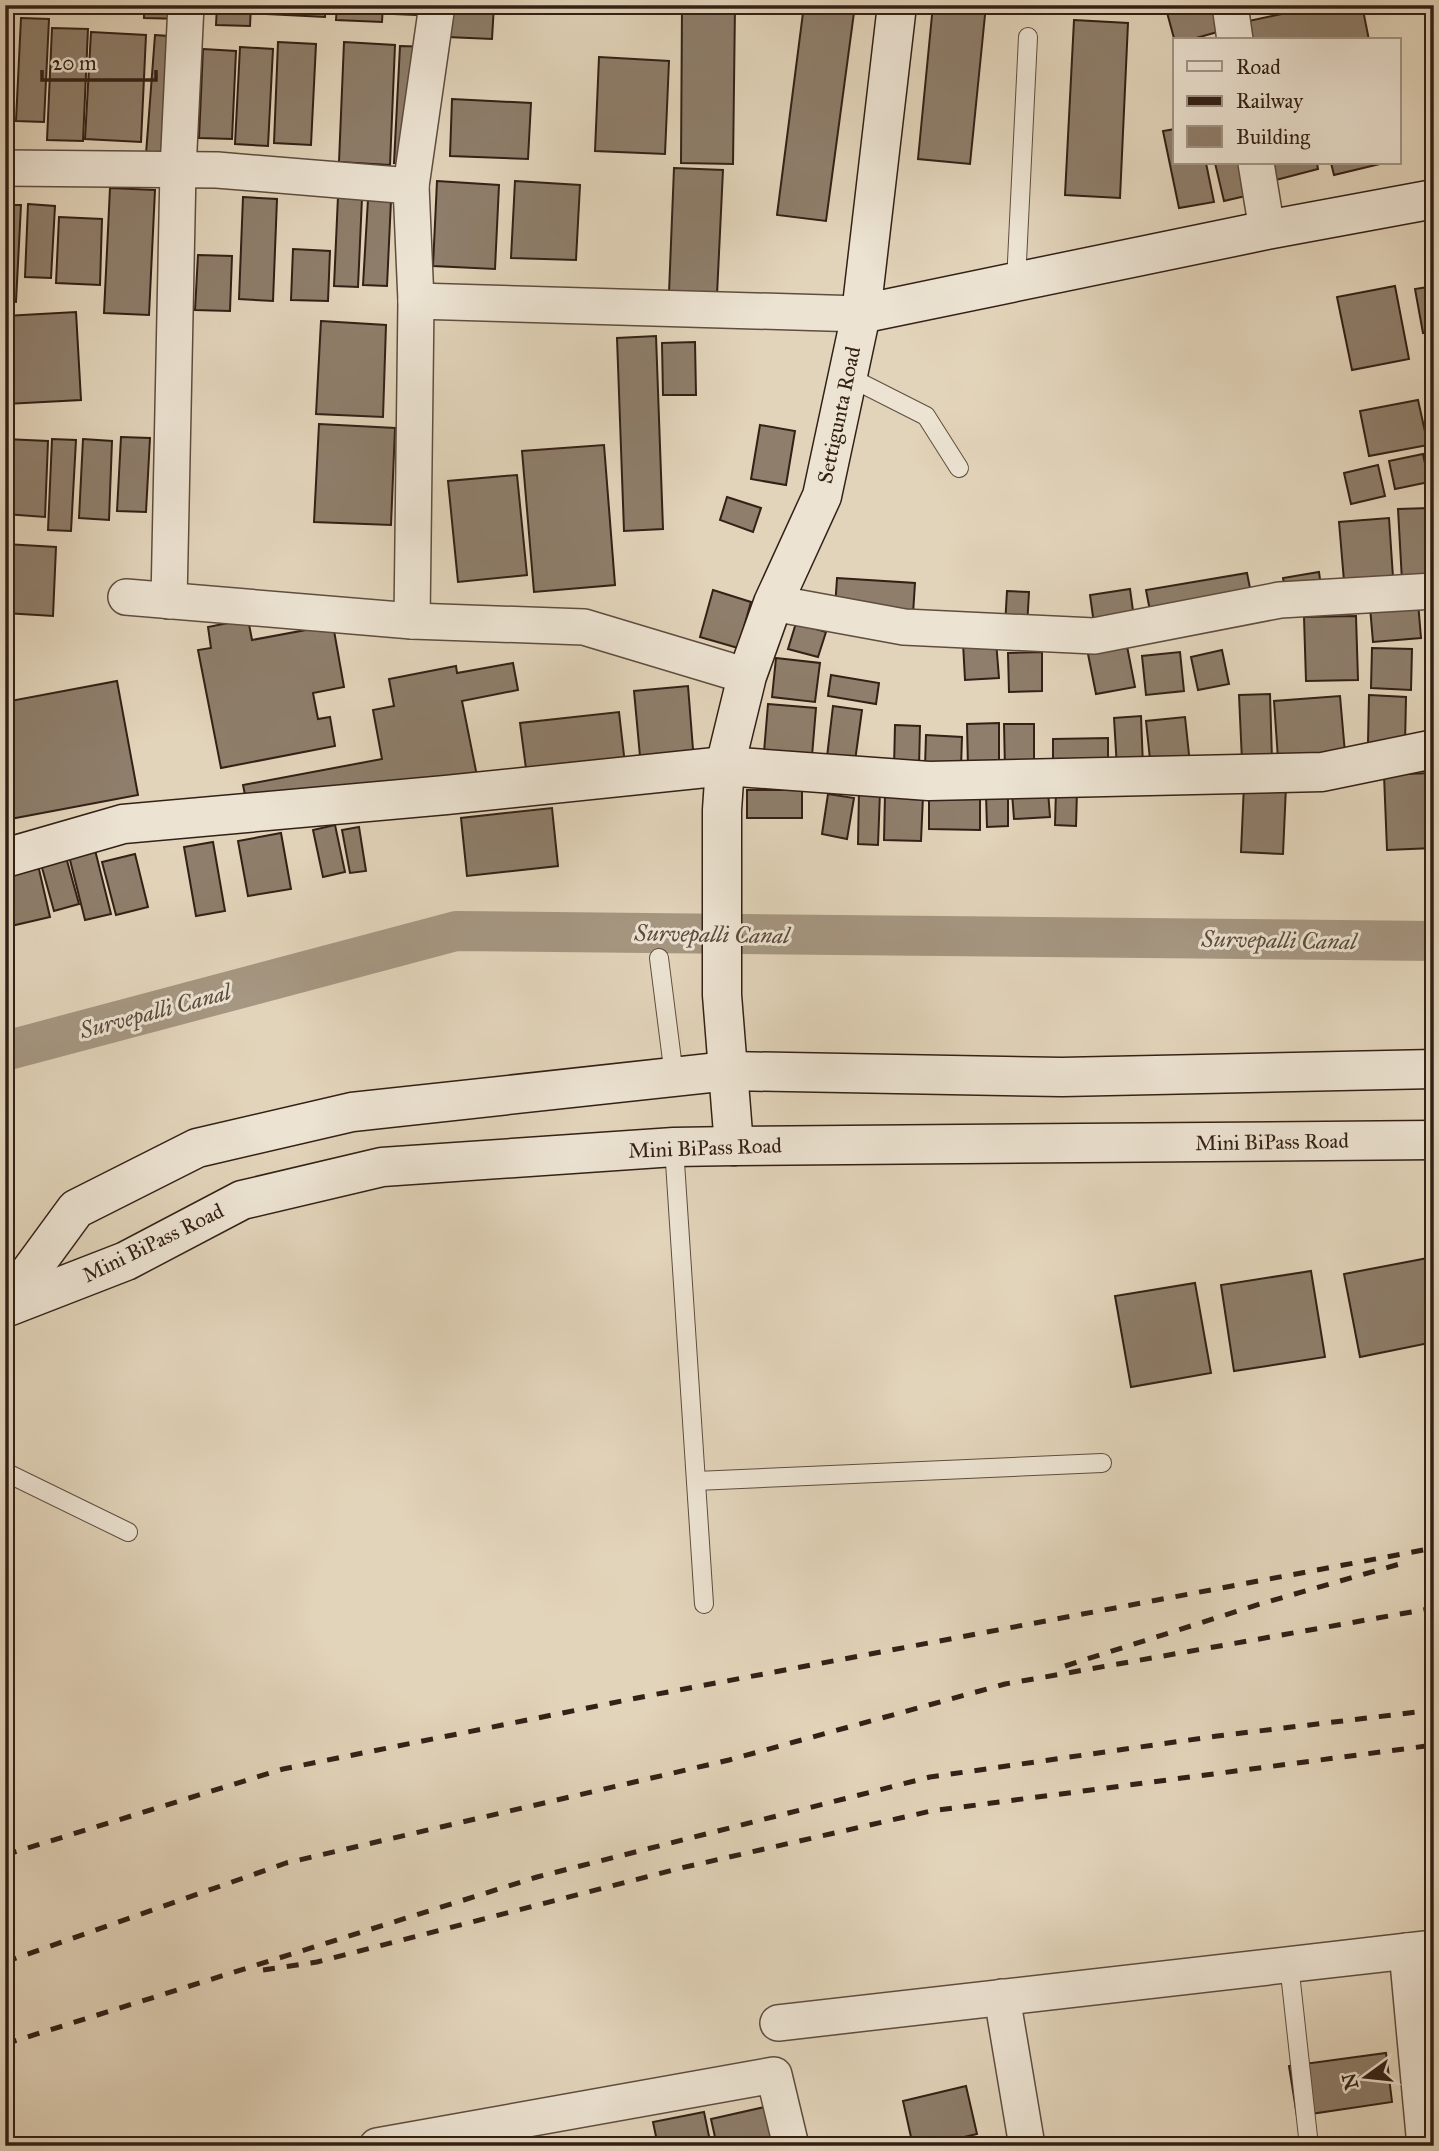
<svg xmlns="http://www.w3.org/2000/svg" width="1439" height="2151" viewBox="0 0 1439 2151" font-family="'IM FELL Great Primer',serif">
<style>
.lines{fill:none;stroke-linecap:round;stroke-linejoin:round}
.canal{stroke:#a69782;stroke-width:40}
.building{fill:#8e7e6b;stroke:#332016;stroke-width:2}
.lane-casing{stroke:#5f4d3f;stroke-width:20}
.street-casing{stroke:#5f4d3f;stroke-width:38}
.secondary-casing{stroke:#332016;stroke-width:41}
.lane{stroke:#ece3d2;stroke-width:18}
.street{stroke:#ece3d2;stroke-width:35}
.secondary{stroke:#ece3d2;stroke-width:38}
.rail{stroke:#332016;stroke-width:5;stroke-dasharray:12 12;stroke-linecap:butt}
.labels{text-anchor:middle;dominant-baseline:central;stroke-width:6;stroke-linejoin:round;paint-order:stroke}
.street-label{font-size:21px;fill:#332016;stroke:#ece3d2}
.water-label{font-size:23px;font-style:italic;fill:#5b4a3c;stroke:#ece3d2}
</style>
<rect width="100%" height="100%" fill="#e2d4ba"/>
<filter id="stains"><feTurbulence type="fractalNoise" baseFrequency=".00286" numOctaves="4"/><feColorMatrix values="0 0 0 0 .2 0 0 0 0 .09 0 0 0 0 .02 0 0 0 .5 -.17"/></filter>
<radialGradient id="worn" r=".72"><stop offset=".6" stop-color="#630" stop-opacity="0"/><stop offset="1" stop-color="#630" stop-opacity=".3"/></radialGradient>
<g class="lines">
<!-- canal -->
<path class="canal" d="M5,1051L456,931L1434,941"/>
</g>
<!-- building -->
<g class="building">
<path d="M144,5H183L182,19L144,18Z"/>
<path d="M217,5H251L250,26L216,25Z"/>
<path d="M268,5H325V17L267,14Z"/>
<path d="M337,5H383L382,22L336,20Z"/>
<path d="M394,5H440L439,16L394,14Z"/>
<path d="M449,5H494L492,39L447,37Z"/>
<path d="M682,5H735L733,164L681,163Z"/>
<path d="M804,5H855L826,221L777,215Z"/>
<path d="M933,5H986L970,164L918,159Z"/>
<path d="M1165,5H1214L1221,31L1189,40H1175V42Z"/>
<path d="M1324,5H1362L1369,40H1248L1244,22Z"/>
<path d="M5,14H14L8,139H5Z"/>
<path d="M21,18L49,19L44,122L16,121Z"/>
<path d="M1074,20L1128,23L1120,198L1065,195Z"/>
<path d="M52,28L88,29L83,141L47,140Z"/>
<path d="M91,32L146,35L141,142L85,139Z"/>
<path d="M155,35L183,37L174,156L146,154Z"/>
<path d="M278,42L316,44L311,145L274,143Z"/>
<path d="M344,42L395,45L390,165L339,162Z"/>
<path d="M400,46L432,47L427,164L394,163Z"/>
<path d="M240,47L273,49L268,146L235,144Z"/>
<path d="M203,49L236,51L232,139L199,138Z"/>
<path d="M599,57L669,61L665,154L595,151Z"/>
<path d="M452,99L531,103L528,159L450,156Z"/>
<path d="M1175,129V163H1206L1214,202L1179,208L1163,131Z"/>
<path d="M1215,163H1247L1254,194L1224,201Z"/>
<path d="M1268,163H1317L1318,169L1272,181Z"/>
<path d="M1331,163H1384L1334,175Z"/>
<path d="M674,168L723,170L717,295L669,293Z"/>
<path d="M437,181L499,185L495,269L433,266Z"/>
<path d="M515,181L580,185L576,260L511,258Z"/>
<path d="M110,188L155,190L149,315L104,313Z"/>
<path d="M338,196L362,198L358,287L334,286Z"/>
<path d="M243,197L277,199L273,301L239,299Z"/>
<path d="M368,199L391,200L387,286L363,285Z"/>
<path d="M28,204L55,206L51,278L25,277Z"/>
<path d="M5,205H21L16,302L5,301Z"/>
<path d="M59,217L102,219L100,285L56,283Z"/>
<path d="M293,249L330,251L328,301L291,300Z"/>
<path d="M198,255L232,256L230,311L195,310Z"/>
<path d="M1395,286L1409,359L1352,370L1337,297Z"/>
<path d="M1434,286V331L1423,333L1415,289Z"/>
<path d="M76,312L81,400L6,404L5,316Z"/>
<path d="M321,321L386,325L383,417L316,414Z"/>
<path d="M656,336L663,529L624,531L617,338Z"/>
<path d="M695,342L696,395H663L662,343Z"/>
<path d="M1434,383V415L1429,384Z"/>
<path d="M1418,400L1428,445L1369,456L1360,411Z"/>
<path d="M319,424L395,428L391,525L314,522Z"/>
<path d="M760,425L795,431L786,485L751,479Z"/>
<path d="M121,437L150,438L146,512L117,511Z"/>
<path d="M5,439L48,441L45,517L5,514Z"/>
<path d="M52,439L76,440L71,531L48,530Z"/>
<path d="M83,439L112,441L109,520L79,518Z"/>
<path d="M604,445L615,585L534,592L522,451Z"/>
<path d="M1423,454L1429,482L1395,489L1389,461Z"/>
<path d="M1378,465L1385,496L1351,504L1344,473Z"/>
<path d="M517,475L527,575L458,582L448,481Z"/>
<path d="M727,497L761,508L753,532L720,520Z"/>
<path d="M1429,508L1432,580L1402,581L1398,509Z"/>
<path d="M1389,518L1393,577L1344,581L1339,522Z"/>
<path d="M5,544L56,547L53,616L5,613Z"/>
<path d="M1319,572L1321,587L1286,593L1283,578Z"/>
<path d="M1247,573L1252,598L1151,616L1146,590Z"/>
<path d="M837,578L915,583L913,614L835,608Z"/>
<path d="M1130,589L1134,618L1094,624L1090,595Z"/>
<path d="M713,590L751,602L738,648L700,637Z"/>
<path d="M1007,591L1029,592L1027,627L1005,626Z"/>
<path d="M1418,602L1421,638L1373,642L1370,607Z"/>
<path d="M1356,616L1358,680L1306,681L1304,617Z"/>
<path d="M248,619L252,640L333,625L344,687L313,693L318,719L330,717L335,746L221,768L198,650L211,648L208,627Z"/>
<path d="M796,623L826,632L818,657L788,649Z"/>
<path d="M996,641L999,678L965,680L963,643Z"/>
<path d="M1126,641L1135,687L1096,694L1087,649Z"/>
<path d="M1372,648L1412,649L1411,690L1371,688Z"/>
<path d="M1222,650L1229,684L1198,690L1191,657Z"/>
<path d="M1042,652V691L1009,692L1008,653Z"/>
<path d="M1180,652L1184,691L1146,695L1142,656Z"/>
<path d="M776,658L820,663L815,702L772,697Z"/>
<path d="M513,663L518,690L462,701L477,776L250,819L243,785L382,759L373,710L394,706L389,679L456,666L457,673Z"/>
<path d="M831,675L879,683L876,704L828,696Z"/>
<path d="M117,681L138,795L5,820V702Z"/>
<path d="M688,686L694,762L641,767L634,691Z"/>
<path d="M1270,694L1272,760L1242,761L1239,695Z"/>
<path d="M1369,695L1406,697L1405,745L1368,743Z"/>
<path d="M1340,696L1345,753L1278,759L1274,701Z"/>
<path d="M768,704L816,708L812,756L764,752Z"/>
<path d="M833,706L862,710L855,761L827,757Z"/>
<path d="M619,712L626,773L528,784L520,723Z"/>
<path d="M1141,716L1143,766L1117,768L1114,718Z"/>
<path d="M1185,717L1190,764L1151,769L1146,721Z"/>
<path d="M999,723V768H968L967,724Z"/>
<path d="M1004,724H1034V769H1005Z"/>
<path d="M895,725L920,726L919,768L894,767Z"/>
<path d="M926,735L962,737L961,768L925,767Z"/>
<path d="M1108,738V766L1053,767V739Z"/>
<path d="M1430,773L1434,848L1387,850L1384,775Z"/>
<path d="M1244,784L1286,786L1283,854L1241,852Z"/>
<rect x="747" y="790" width="55" height="28"/>
<path d="M1056,790H1077L1076,826L1055,825Z"/>
<path d="M859,791L880,792L878,845L858,844Z"/>
<path d="M1048,791L1050,817L1014,819L1012,793Z"/>
<path d="M828,794L854,798L847,839L822,834Z"/>
<path d="M885,794L923,796L921,841L884,840Z"/>
<path d="M1008,794V826L987,827L986,795Z"/>
<path d="M929,798L980,799V830L929,829Z"/>
<path d="M552,808L558,866L467,876L461,818Z"/>
<path d="M335,825L345,872L323,877L313,830Z"/>
<path d="M359,827L366,871L350,873L342,830Z"/>
<path d="M281,833L291,889L248,896L238,841Z"/>
<path d="M213,842L225,911L196,916L184,847Z"/>
<path d="M95,850L111,914L85,920L69,856Z"/>
<path d="M135,854L148,907L116,915L102,862Z"/>
<path d="M66,857L79,904L54,911L41,864Z"/>
<path d="M38,865L50,917L11,926L5,903V873Z"/>
<path d="M1433,1257L1434,1342L1360,1357L1344,1274Z"/>
<path d="M1311,1271L1325,1357L1234,1371L1221,1285Z"/>
<path d="M1195,1283L1211,1373L1131,1387L1115,1296Z"/>
<path d="M1386,2053L1392,2102L1297,2116L1289,2066Z"/>
<path d="M966,2086L977,2134L926,2146H913L903,2101Z"/>
<path d="M769,2106L778,2146H717L711,2119Z"/>
<path d="M704,2112L711,2146H658L653,2122Z"/>
</g>
<g class="lines">
<!-- lane casing -->
<g class="lane-casing">
<g id="lane">
<path d="M1016,282L1028,37"/>
<path d="M847,376L926,416L959,468"/>
<path d="M659,958L674,1076"/>
<path d="M674,1147L704,1604"/>
<path d="M5,1472L128,1532"/>
<path d="M696,1481L1102,1463"/>
<path d="M1289,1964L1309,2146"/>
</g>
</g>
<!-- street casing -->
<g class="street-casing">
<g id="street">
<path d="M1230,5L1235,40"/>
<path d="M1256,163L1267,230"/>
<path d="M5,168L217,170L411,186L416,301L412,621"/>
<path d="M411,186L437,5"/>
<path d="M416,301L861,314"/>
<path d="M126,597L412,621L584,627L747,676"/>
<path d="M169,601L178,170L186,5"/>
<path d="M773,603L904,627L1094,636L1280,600L1434,591"/>
<path d="M1407,1951L1425,2146"/>
<path d="M1002,1997L1027,2146"/>
<path d="M778,2023L1434,1948"/>
<path d="M377,2146L774,2075L791,2146"/>
</g>
</g>
<!-- secondary casing -->
<g class="secondary-casing">
<g id="secondary">
<path d="M861,314L1267,230L1434,199"/>
<path d="M5,858L123,824L446,795L725,766L929,781L1322,772L1434,749"/>
<path d="M734,1146L722,995V810L725,766L747,676L773,603L822,496L861,314L897,5"/>
<path d="M5,1306L76,1209L197,1148L352,1112L728,1071L1062,1077L1434,1069"/>
<path d="M5,1308L126,1261L242,1200L382,1167L674,1147L734,1146L1434,1140"/>
</g>
</g>
<!-- lane -->
<use href="#lane" class="lane"/>
<!-- street -->
<use href="#street" class="street"/>
<!-- secondary -->
<use href="#secondary" class="secondary"/>
<!-- rail -->
<g class="rail">
<path d="M1065,1666L1260,1604L1403,1563"/>
<path d="M5,1855L283,1769L652,1695L1434,1548"/>
<path d="M5,1962L286,1863L729,1760L1005,1684L1434,1608"/>
<path d="M263,1970L317,1962L681,1868L931,1811L1434,1745"/>
<path d="M5,2044L537,1877L930,1777L1217,1736L1434,1710"/>
</g>
</g>
<g class="labels">
<!-- street labels -->
<g class="street-label">
<text transform="translate(839 415) rotate(-78)">Settigunta Road</text>
<text transform="translate(1272 1142) rotate(-1)">Mini BiPass Road</text>
<text transform="translate(705 1148) rotate(-2)">Mini BiPass Road</text>
<text transform="translate(153 1243) rotate(-26)">Mini BiPass Road</text>
</g>
<!-- water labels -->
<g class="water-label">
<text transform="translate(712 934) rotate(1)">Survepalli Canal</text>
<text transform="translate(1279 940) rotate(1)">Survepalli Canal</text>
<text transform="translate(155 1011) rotate(-15)">Survepalli Canal</text>
</g>
</g>
<!-- margin -->
<rect width="1439" height="2151" fill="none" stroke="#e2d4ba" stroke-width="28"/>
<rect x="7" y="7" width="1425" height="2137" fill="none" stroke="#332016" stroke-width="3.5"/>
<rect x="14" y="14" width="1411" height="2123" fill="none" stroke="#332016" stroke-width="2"/>
<!-- legend -->
<rect x="1173" y="38" width="228" height="126" fill="#ece3d2" stroke="#a29587" stroke-width="2"/>
<rect x="1187" y="61" width="35" height="10" fill="#ece3d2" stroke="#a29587" stroke-width="2"/>
<text x="1236" y="74" font-size="21" fill="#332016">Road</text>
<rect x="1187" y="96" width="35" height="10" fill="#332016" stroke="#a29587" stroke-width="2"/>
<text x="1236" y="108" font-size="21" fill="#332016">Railway</text>
<rect x="1187" y="126" width="35" height="21" fill="#8e7e6b" stroke="#a29587" stroke-width="2"/>
<text x="1236" y="144" font-size="21" fill="#332016">Building</text>
<!-- north arrow -->
<g transform="translate(1366 2077) rotate(255)" stroke="#ece3d2" stroke-width="5" paint-order="stroke">
<path d="M0-5L12 26L0 18L-12 26Z" fill="#332016"/>
<text y="-10" font-size="19" font-weight="bold" text-anchor="middle" fill="#332016">N</text>
</g>
<!-- scale -->
<path d="M42 70v10h114v-10" fill="none" stroke="#332016" stroke-width="3.5"/>
<text x="52" y="70" font-size="21" fill="#332016" stroke="#ece3d2" stroke-width="5" paint-order="stroke">20 m</text>
<rect width="100%" height="100%" filter="url(#stains)"/>
<rect width="100%" height="100%" fill="url(#worn)"/>
</svg>
